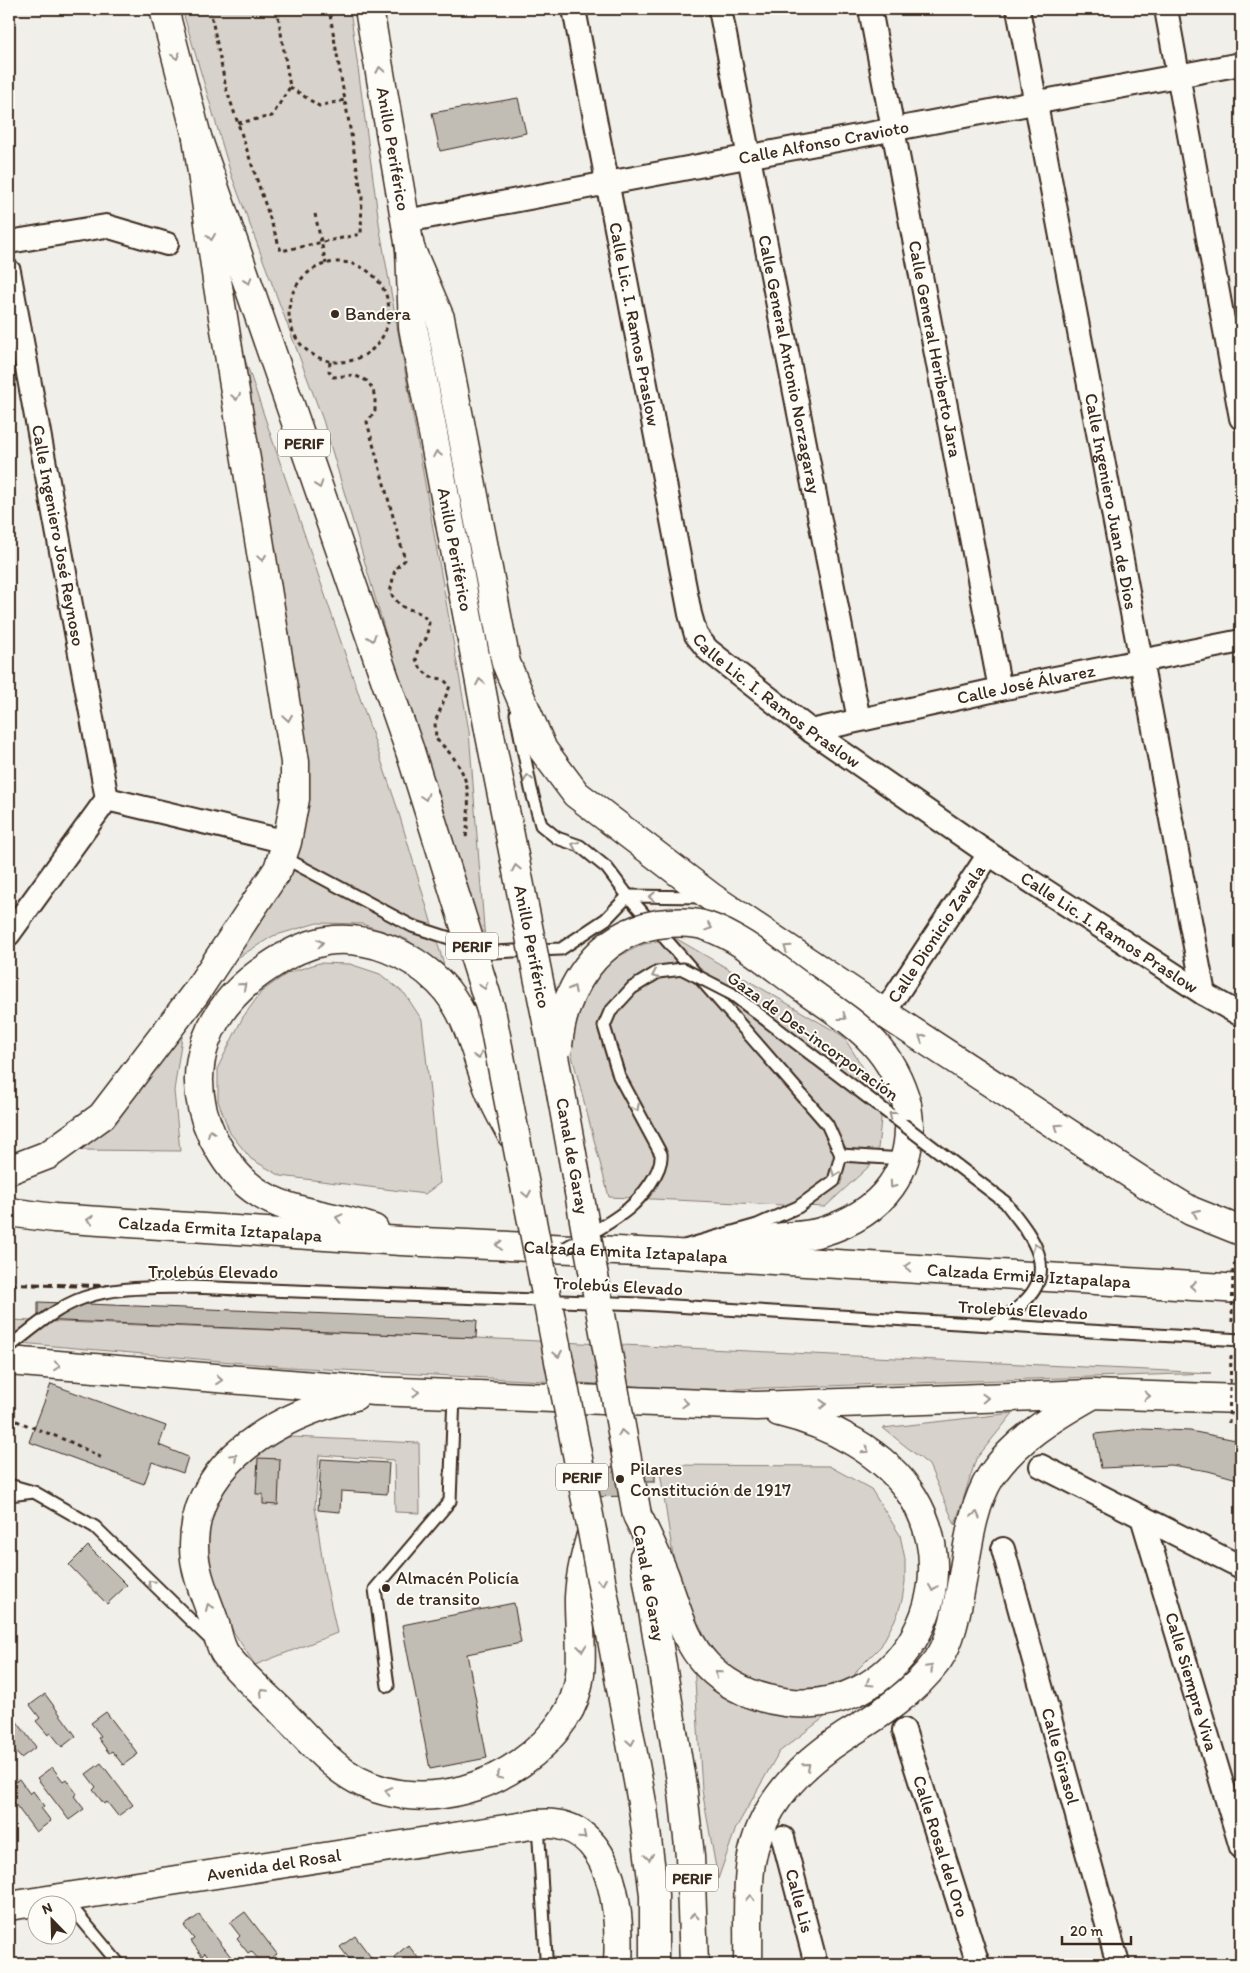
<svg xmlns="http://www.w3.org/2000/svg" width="1250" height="1973" viewBox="0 0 1250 1973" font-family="Itim,sans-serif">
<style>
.green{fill:#d7d2cc;stroke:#897e75}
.building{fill:#c1bcb4;stroke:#3b2a1e}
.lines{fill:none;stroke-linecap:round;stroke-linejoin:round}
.service-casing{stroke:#3b2a1e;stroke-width:15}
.minor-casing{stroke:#3b2a1e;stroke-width:26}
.tertiary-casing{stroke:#3b2a1e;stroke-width:31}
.primary-casing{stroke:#3b2a1e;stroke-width:31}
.path{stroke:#3b2a1e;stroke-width:3;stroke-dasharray:4 4;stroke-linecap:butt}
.service{stroke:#fdfcf7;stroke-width:11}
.minor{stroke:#fdfcf7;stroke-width:22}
.tertiary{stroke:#fdfcf7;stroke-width:28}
.primary{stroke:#fdfcf7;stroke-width:28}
.rail{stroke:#3b2a1e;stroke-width:4;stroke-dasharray:8 4;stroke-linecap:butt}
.service-bridge-casing{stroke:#3b2a1e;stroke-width:15;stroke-linecap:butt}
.primary-bridge-casing{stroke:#3b2a1e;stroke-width:31;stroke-linecap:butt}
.path-bridge{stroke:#3b2a1e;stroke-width:3;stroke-dasharray:4 4;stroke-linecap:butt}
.service-bridge{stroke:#fdfcf7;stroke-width:11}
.primary-bridge{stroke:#fdfcf7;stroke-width:28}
.oneway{stroke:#9c938a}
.poi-dot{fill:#3b2a1e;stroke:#fdfcf7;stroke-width:2}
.labels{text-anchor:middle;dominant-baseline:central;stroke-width:4;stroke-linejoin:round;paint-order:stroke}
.shield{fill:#fdfcf7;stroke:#75695f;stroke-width:1}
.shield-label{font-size:16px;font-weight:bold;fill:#3b2a1e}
.street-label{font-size:18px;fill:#3b2a1e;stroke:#fdfcf7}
.poi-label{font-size:18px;fill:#3b2a1e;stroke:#fdfcf7;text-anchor:start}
</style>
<rect width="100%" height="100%" fill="#f1efea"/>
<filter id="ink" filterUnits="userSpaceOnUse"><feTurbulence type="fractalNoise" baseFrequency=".02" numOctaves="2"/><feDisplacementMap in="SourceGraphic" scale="10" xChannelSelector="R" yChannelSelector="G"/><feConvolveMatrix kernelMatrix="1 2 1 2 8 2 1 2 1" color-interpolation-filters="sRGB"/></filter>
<g filter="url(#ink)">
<!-- green -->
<g class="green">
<path d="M182,9H350L380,230L469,731L487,967L416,737L323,420L231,174Z"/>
<path d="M231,318L397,807L444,965L406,939L362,924L317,923L273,936L234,960L303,774Z"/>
<path d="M677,939L843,1036L883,1099L877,1159L825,1207L609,1197L570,1048L575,1014L589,984L613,959L644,944Z"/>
<path d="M319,963L350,964L380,974L405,994L422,1020L440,1183L425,1194L281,1176L251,1159L230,1133L218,1101V1067L243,1017L262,991L288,973Z"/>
<path d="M183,1030L174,1091L180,1151L81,1150Z"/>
<path d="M9,1320L476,1338L1211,1373L707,1390L288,1367L9,1342Z"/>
<path d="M1013,1413L976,1459L955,1525L929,1465L883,1428Z"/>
<path d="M271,1436L419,1443L420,1513L395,1512L394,1460L319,1455L315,1507L324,1572L337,1633L255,1665L233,1631L212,1584L205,1560V1516L235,1465Z"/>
<path d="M659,1465L829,1466L871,1489L900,1535L905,1559V1582L902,1600L897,1616L881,1646L858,1669L834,1710L779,1752L736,1828L718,1879L702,1790L692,1633L675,1569Z"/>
</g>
<!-- building -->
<g class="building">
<path d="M518,98L526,133L440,151L432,113Z"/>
<path d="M38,1302L477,1320L476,1338L38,1320Z"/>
<path d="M51,1384L166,1426L159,1445L188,1457L183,1473L152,1462L144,1484L29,1442Z"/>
<path d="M1142,1429L1190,1431L1236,1440L1241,1443V1480L1208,1471L1171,1465L1101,1468L1095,1434Z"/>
<path d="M258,1458L280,1459L278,1505L263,1504V1494H256Z"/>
<path d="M321,1459L389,1463L387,1494L341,1491L340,1512L318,1510Z"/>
<path d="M655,1466V1482H643L635,1496L585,1497V1475H609V1467Z"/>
<path d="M88,1546L127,1585L107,1604L69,1565Z"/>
<path d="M514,1603L521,1643L467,1654L487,1758L430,1769L402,1625Z"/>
<path d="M45,1694L76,1736L62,1747L51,1733L48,1735L36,1721L40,1718L30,1705Z"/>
<path d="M9,1711L36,1747L21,1758L9,1745Z"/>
<path d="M106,1712L138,1754L123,1765L112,1751L109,1753L98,1738L101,1736L91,1723Z"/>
<path d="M101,1763L133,1805L118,1816L107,1802L104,1804L93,1790L96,1787L86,1774Z"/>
<path d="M52,1767L63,1781L66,1779L77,1794L74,1796L84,1809L69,1820L37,1778Z"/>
<path d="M19,1779L30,1794L33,1791L44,1806L41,1808L51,1821L36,1832L9,1796V1787Z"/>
<path d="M245,1912L277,1954L263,1964L251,1951L248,1953L237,1939L240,1936L230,1923Z"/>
<path d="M199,1915L231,1957L220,1964H213L205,1953L202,1956L191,1941L194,1939L184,1926Z"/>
<path d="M355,1936L376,1964H348L347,1962L350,1960L340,1947Z"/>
<path d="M408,1945L423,1964H399L394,1957Z"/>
</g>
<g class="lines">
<!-- service casing -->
<g class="service-casing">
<g id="service">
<path d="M516,714L531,789L541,825L557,838L580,846L607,868L628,896L827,1124L841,1155"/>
<path d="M283,857L412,926L493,952L561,949L606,919L628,896L704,897"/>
<path d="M684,1246L757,1225L798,1207L834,1181L841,1155L903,1159"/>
<path d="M9,1485L30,1491"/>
<path d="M9,1495L34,1492L95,1527L214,1643"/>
<path d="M388,1686L375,1589L450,1501L454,1395"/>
<path d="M538,1824L546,1957"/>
<path d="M64,1898L119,1964"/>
</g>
</g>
<!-- minor casing -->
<g class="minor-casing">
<g id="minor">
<path id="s1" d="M574,9L690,614L696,635L708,650L811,731L989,854L1204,994L1241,1015"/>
<path id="s2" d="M720,9L859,720"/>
<path id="s3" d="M870,9L1000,689"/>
<path id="s4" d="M1018,9L1204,994"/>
<path d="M1166,9L1241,418"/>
<path id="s5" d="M406,221L1241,64"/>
<path d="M9,242L106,226L167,244"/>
<path id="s6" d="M9,271L107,799"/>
<path id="s7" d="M811,731L1000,689L1241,641"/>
<path d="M107,799L287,842"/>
<path d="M9,934L107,799"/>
<path id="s8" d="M884,1013L989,854"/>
<path d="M1041,1466L1241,1567"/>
<path id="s9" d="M1142,1517L1241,1847"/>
<path id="s10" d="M1003,1549L1118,1964"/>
<path id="s11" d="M904,1730L978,1964"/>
<path id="s12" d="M783,1838L816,1964"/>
</g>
</g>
<!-- tertiary casing -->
<g class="tertiary-casing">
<g id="tertiary">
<path id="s13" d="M9,1906L538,1824"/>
</g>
</g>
<!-- primary casing -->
<g class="primary-casing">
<g id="primary">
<path d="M164,9L197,137L410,751"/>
<path id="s14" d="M369,9L410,248L413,327L489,730"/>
<path d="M410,248L440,318L506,663L543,750L576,794L711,897L884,1013L1143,1182L1191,1211L1241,1231"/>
<path d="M9,1170L48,1155L102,1116L195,994L278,869L287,842L295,799V762L217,280L197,137"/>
<path id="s15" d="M9,1212L54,1218L401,1241L660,1253L1241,1289"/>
<path d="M374,1229C335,1214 288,1215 253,1189C235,1176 222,1156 212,1136C181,1069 208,1006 268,967C285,955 304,945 326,941C367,935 410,953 439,982C468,1011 474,1050 488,1087C494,1103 503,1119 511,1134"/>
<path d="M727,1247C743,1244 759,1240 776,1238C791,1236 806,1236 821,1232C882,1214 918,1170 907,1105"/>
<path d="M9,1361L375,1391L756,1406L1092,1394L1241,1399"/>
<path d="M355,1396C282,1415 194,1459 194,1546C194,1570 204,1593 212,1615C217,1627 218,1641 224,1652C232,1666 265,1695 278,1708C299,1729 319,1754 344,1772C415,1822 519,1787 564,1719C590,1680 578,1640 579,1597C580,1574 586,1553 592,1531"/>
<path d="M637,1515C647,1535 656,1554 664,1574C676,1605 683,1640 707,1665C728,1687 755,1698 784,1702C896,1718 971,1591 913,1497C885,1452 829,1424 779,1412"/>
<path d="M644,1557L683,1792L690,1856L694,1964"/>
<path d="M643,1808L654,1895V1964"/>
<path d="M538,1824C613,1817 621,1910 618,1964"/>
<path d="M748,1964C749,1932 746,1894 751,1862C760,1807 799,1766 845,1736C879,1715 914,1693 938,1660C953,1638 957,1607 962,1581C968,1547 972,1506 991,1476C1015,1440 1053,1417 1090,1396"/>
</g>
</g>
<!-- path -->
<g class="path">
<path d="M210,9L226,88L281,251L361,234L362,197L329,9"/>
<path d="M290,87L319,106L345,100"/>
<path d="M238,123L272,116L290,87L277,9"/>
<path d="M315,214L326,264"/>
<circle cx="339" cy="312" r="50"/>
<path d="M330,362L329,371L333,377L354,375L367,381L373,389L375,400V411L367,422L405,560L395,569L390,593L401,606L422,614L429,623L426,639L418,647L416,659L421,669L430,677L443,679L450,686L435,722L436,739C471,771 471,792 466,838"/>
<path d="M9,1418L73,1443L102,1458"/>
</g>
<!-- service -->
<use href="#service" class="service"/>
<!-- minor -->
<use href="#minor" class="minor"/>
<!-- tertiary -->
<use href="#tertiary" class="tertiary"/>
<!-- primary -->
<use href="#primary" class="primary"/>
<!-- rail -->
<path class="rail" d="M9,1284L102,1286L256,1296"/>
<!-- service-bridge casing -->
<g class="service-bridge-casing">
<g id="service-bridge">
<path d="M565,1248C586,1236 610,1224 628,1209C641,1198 663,1171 661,1154L619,1076L604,1026L610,1012L632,988L658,972L683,969L732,994L1005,1202C1029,1233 1061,1268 1023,1303C1014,1312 1002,1319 991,1326"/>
<path d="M9,1347C32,1329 55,1308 83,1298C117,1286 155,1288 190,1287L641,1304L1241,1340"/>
</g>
</g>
<!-- primary-bridge casing -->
<g class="primary-bridge-casing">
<g id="primary-bridge">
<path id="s16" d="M489,730L560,1087L637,1515"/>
<path d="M410,751L491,1010L592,1531L643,1808"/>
<path d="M558,1046C563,989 597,934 658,924C674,922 691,921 706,926C742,938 772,966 802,987C852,1023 890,1042 907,1105"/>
</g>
</g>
<!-- path-bridge -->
<g class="path-bridge">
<path d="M1232,1322L1233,1269L1241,1246"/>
<path d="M1229,1423L1231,1356"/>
</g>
<!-- service-bridge -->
<use href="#service-bridge" class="service-bridge"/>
<!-- primary-bridge -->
<use href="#primary-bridge" class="primary-bridge"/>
</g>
<!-- one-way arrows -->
<defs><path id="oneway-chevron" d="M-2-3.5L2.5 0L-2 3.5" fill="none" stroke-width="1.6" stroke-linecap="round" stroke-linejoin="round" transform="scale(1.25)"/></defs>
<g class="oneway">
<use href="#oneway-chevron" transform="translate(176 56) rotate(75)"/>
<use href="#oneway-chevron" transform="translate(380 70) rotate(-100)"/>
<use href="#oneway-chevron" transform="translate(211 237) rotate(82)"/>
<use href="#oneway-chevron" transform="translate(248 281) rotate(70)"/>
<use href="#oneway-chevron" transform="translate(236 397) rotate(81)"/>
<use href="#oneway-chevron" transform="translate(437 454) rotate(-101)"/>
<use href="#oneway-chevron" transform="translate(319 485) rotate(71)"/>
<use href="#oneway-chevron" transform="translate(262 558) rotate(81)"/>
<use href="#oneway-chevron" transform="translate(372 638) rotate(71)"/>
<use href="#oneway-chevron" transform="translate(480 682) rotate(-101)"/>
<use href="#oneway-chevron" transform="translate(288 718) rotate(81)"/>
<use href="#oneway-chevron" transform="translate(528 778) rotate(-101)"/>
<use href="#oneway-chevron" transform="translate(425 797) rotate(72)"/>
<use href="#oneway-chevron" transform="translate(575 845) rotate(-157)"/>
<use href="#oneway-chevron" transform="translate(516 868) rotate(-101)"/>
<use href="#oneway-chevron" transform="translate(652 897) rotate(-179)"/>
<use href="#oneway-chevron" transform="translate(709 927) rotate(18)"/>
<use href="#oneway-chevron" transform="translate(320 943) rotate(-12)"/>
<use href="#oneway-chevron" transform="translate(787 948) rotate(-146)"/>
<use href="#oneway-chevron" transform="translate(655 975) rotate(155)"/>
<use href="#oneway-chevron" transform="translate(243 986) rotate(-41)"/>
<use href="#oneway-chevron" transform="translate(484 986) rotate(73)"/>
<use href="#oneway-chevron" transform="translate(573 989) rotate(-63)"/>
<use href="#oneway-chevron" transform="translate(843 1017) rotate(36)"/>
<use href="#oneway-chevron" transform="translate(922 1038) rotate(-147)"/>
<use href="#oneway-chevron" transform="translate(478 1056) rotate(72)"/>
<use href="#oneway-chevron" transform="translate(636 1108) rotate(62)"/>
<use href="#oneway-chevron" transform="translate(892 1115) rotate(-143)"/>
<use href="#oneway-chevron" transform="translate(1058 1127) rotate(-147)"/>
<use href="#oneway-chevron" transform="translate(211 1133) rotate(-114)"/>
<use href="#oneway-chevron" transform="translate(835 1173) rotate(110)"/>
<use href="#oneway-chevron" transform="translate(893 1185) rotate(125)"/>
<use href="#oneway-chevron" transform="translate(527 1194) rotate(79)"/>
<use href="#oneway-chevron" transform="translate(1196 1213) rotate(-157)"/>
<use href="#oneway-chevron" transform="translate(339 1218) rotate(-166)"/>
<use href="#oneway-chevron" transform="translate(90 1220) rotate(-176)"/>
<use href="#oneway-chevron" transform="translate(499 1245) rotate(-177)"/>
<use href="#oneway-chevron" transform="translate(1036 1247) rotate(-113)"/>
<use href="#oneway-chevron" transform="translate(908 1267) rotate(-177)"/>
<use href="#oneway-chevron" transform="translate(1193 1286) rotate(-177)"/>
<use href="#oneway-chevron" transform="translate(558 1354) rotate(79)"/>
<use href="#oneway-chevron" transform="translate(57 1366) rotate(5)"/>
<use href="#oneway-chevron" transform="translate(219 1380) rotate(5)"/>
<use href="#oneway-chevron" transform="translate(416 1392) rotate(1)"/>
<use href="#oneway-chevron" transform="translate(1147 1396) rotate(2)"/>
<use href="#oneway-chevron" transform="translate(985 1398) rotate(-2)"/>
<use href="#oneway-chevron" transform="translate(685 1403) rotate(3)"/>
<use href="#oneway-chevron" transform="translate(823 1404) rotate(-2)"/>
<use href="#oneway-chevron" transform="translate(622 1433) rotate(-100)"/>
<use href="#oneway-chevron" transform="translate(866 1450) rotate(34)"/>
<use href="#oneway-chevron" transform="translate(234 1457) rotate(-44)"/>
<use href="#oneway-chevron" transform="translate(976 1515) rotate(-76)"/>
<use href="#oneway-chevron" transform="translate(602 1582) rotate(80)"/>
<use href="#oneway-chevron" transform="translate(151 1583) rotate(-135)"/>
<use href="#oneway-chevron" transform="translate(933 1588) rotate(98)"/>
<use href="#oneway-chevron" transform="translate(209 1607) rotate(-113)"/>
<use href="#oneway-chevron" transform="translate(582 1648) rotate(84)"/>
<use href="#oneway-chevron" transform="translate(930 1668) rotate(-46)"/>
<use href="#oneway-chevron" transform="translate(718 1674) rotate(-141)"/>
<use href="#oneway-chevron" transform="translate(869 1683) rotate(148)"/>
<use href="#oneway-chevron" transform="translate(263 1692) rotate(-134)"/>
<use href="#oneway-chevron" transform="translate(631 1742) rotate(80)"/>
<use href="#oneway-chevron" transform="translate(807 1766) rotate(-41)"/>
<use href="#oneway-chevron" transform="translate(499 1776) rotate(154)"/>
<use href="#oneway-chevron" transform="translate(388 1791) rotate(-166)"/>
<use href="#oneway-chevron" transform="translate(583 1836) rotate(40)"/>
<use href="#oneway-chevron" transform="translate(649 1857) rotate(82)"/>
<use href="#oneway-chevron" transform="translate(750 1898) rotate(-88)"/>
<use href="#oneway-chevron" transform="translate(694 1916) rotate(-93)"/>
</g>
</g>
<!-- markers -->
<g class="poi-dot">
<circle cx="335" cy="314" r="5"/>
<circle cx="620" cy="1479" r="5"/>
<circle cx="386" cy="1588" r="5"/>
</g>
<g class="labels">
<!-- shield labels -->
<g class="shield">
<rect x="278" y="429.5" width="52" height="27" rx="4"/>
<rect x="446" y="932.5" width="52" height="27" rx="4"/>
<rect x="556" y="1463.5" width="52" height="27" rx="4"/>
<rect x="666" y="1864.5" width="52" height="27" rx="4"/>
</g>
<g class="shield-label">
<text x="304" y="443">PERIF</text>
<text x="472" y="946">PERIF</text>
<text x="582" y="1477">PERIF</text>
<text x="692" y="1878">PERIF</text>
</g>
<!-- street labels -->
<g class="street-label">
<text stroke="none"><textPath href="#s5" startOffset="425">Calle Alfonso Cravioto</textPath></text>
<text stroke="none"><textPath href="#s14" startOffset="142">Anillo Periférico</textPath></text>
<text stroke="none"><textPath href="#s1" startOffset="321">Calle Lic. I. Ramos Praslow</textPath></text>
<text stroke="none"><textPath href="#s3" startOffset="346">Calle General Heriberto Jara</textPath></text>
<text stroke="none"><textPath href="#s2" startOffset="362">Calle General Antonio Norzagaray</textPath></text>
<text stroke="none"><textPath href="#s4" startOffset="501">Calle Ingeniero Juan de Dios</textPath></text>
<text stroke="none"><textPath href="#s6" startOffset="269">Calle Ingeniero José Reynoso</textPath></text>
<text stroke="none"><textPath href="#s14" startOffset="548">Anillo Periférico</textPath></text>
<text stroke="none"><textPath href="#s7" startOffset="220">Calle José Álvarez</textPath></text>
<text stroke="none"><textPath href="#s1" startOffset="742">Calle Lic. I. Ramos Praslow</textPath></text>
<text stroke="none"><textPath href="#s1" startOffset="1148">Calle Lic. I. Ramos Praslow</textPath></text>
<text stroke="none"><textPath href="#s8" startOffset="95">Calle Dionicio Zavala</textPath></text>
<text stroke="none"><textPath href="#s16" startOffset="221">Anillo Periférico</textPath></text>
<text transform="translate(813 1036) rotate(36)">Gaza de Des-incorporación</text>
<text stroke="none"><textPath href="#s16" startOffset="434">Canal de Garay</textPath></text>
<text stroke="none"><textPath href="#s15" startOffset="212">Calzada Ermita Iztapalapa</textPath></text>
<text stroke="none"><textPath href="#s15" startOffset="618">Calzada Ermita Iztapalapa</textPath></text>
<text x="213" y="1272">Trolebús Elevado</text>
<text stroke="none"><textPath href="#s15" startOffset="1022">Calzada Ermita Iztapalapa</textPath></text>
<text transform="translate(618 1286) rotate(3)">Trolebús Elevado</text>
<text transform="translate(1023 1310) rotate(3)">Trolebús Elevado</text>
<text transform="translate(649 1583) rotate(80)">Canal de Garay</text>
<text stroke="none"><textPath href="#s9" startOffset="172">Calle Siempre Viva</textPath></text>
<text stroke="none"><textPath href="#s10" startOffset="215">Calle Girasol</textPath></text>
<text stroke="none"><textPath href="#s11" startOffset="122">Calle Rosal del Oro</textPath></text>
<text stroke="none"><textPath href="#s13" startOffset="268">Avenida del Rosal</textPath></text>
<text stroke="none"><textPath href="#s12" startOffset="65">Calle Lis</textPath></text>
</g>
<!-- poi labels -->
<g class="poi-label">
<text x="345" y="314">Bandera</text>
<text x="630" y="1469">Pilares<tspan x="630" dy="21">Constitución de 1917</tspan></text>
<text x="396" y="1578">Almacén Policía<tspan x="396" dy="21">de transito</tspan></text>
</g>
</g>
<!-- margin -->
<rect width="1250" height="1973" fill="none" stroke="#fdfcf7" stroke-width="30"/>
<rect x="15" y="15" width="1220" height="1943" fill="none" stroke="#3b2a1e" stroke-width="2" filter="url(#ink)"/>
<!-- north arrow -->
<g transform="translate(52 1920) rotate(337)"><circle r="24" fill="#fdfcf7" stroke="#afa8a0"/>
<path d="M0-4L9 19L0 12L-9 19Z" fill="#3b2a1e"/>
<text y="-8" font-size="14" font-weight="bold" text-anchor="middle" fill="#3b2a1e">N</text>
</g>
<!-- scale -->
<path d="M1062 1936v8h69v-8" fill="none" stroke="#3b2a1e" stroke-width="2.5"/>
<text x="1070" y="1936" font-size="15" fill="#3b2a1e" stroke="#fdfcf7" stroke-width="4" paint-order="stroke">20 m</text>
</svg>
